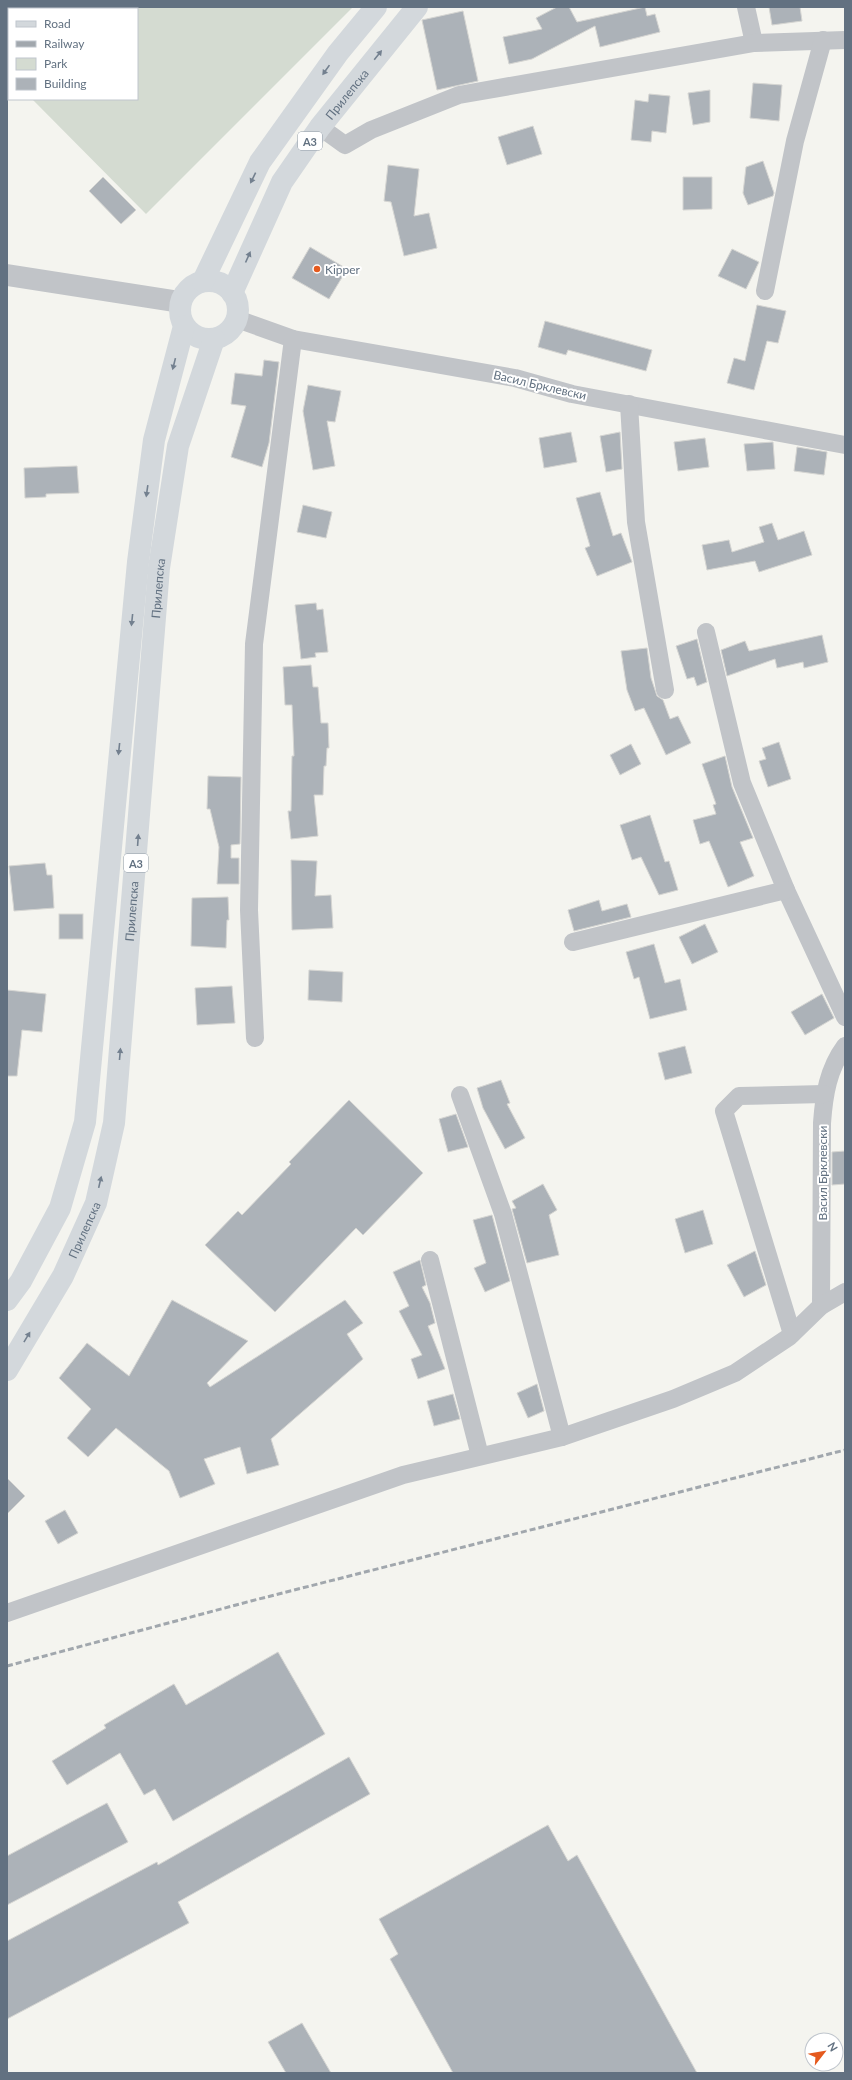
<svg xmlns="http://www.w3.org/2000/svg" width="852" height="2080" viewBox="0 0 852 2080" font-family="Lato,sans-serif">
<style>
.green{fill:#d4dbd1}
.building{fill:#acb2b8;stroke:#d5d5d2}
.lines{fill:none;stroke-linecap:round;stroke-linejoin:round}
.minor{stroke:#c1c4c8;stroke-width:18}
.tertiary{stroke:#c1c4c8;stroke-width:22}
.primary{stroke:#d3d8dc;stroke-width:22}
.rail{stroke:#a1a7ad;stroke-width:3;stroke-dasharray:6 3;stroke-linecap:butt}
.oneway{fill:#73808f}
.poi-dot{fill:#e55a1e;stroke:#fff;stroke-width:1.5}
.labels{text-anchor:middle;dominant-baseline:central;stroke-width:4;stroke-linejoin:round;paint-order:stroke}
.shield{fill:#fff;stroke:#919ca7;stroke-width:1}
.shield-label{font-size:11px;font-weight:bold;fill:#627181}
.street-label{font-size:12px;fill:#627181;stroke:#fff}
.poi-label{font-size:12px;fill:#627181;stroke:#fff;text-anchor:start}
</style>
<rect width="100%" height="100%" fill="#f4f4ef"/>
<!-- green -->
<path class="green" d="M95,7H353L146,214L32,99H137V9H93Z"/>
<!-- building -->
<g class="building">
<path d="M557,7H569L577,22L645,7L647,16L655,14L660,32L600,47L595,26L532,59L509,64L503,37L542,29L536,18Z"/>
<path d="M769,7H800L802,21L772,25Z"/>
<path d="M463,11L478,81L437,90L422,20Z"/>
<path d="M753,83L782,85L779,121L750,118Z"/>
<path d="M710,90V122L693,125L688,93Z"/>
<path d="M649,94L670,96L666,133L652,131L651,142L631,140L635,100L648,102Z"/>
<path d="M533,126L542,154L507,165L498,137Z"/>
<path d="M763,161L774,193L773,196L748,205L743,193L746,167Z"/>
<path d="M388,165L419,169L414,216L429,213L437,248L404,256L391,202L384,201Z"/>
<path d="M103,177L136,210L121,224L89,191Z"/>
<path d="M683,177H712V209L683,210Z"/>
<path d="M310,247L347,269L329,299L292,278Z"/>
<path d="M732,249L759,262L746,289L718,276Z"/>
<path d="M757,305L786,311L778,343L767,341L754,390L727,383L734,358L745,361Z"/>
<path d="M545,321L652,350L646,371L568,350L566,355L538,347Z"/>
<path d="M264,360L279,362L269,443L262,467L231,457L246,406L231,404L235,373L262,376Z"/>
<path d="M308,385L341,391L335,422L327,421L335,466L313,470L303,411Z"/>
<path d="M571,432L577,462L544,468L539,438Z"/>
<path d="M620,432L622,469L606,472L600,436Z"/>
<path d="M705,438L709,467L678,471L674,442Z"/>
<path d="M773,442L775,469L747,471L744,444Z"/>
<path d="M797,447L827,452L824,475L794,471Z"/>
<path d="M77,466L79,493L46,494V497L25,498L24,468Z"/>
<path d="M600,492L613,536L621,533L632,562L597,576L585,548L590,546L576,498Z"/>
<path d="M303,505L332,512L326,538L297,532Z"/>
<path d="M772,523L778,540L804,531L812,555L759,572L755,561L707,570L702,545L729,540L732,552L764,542L759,527Z"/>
<path d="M316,603L317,610L323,609L328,652L315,653L316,657L301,659L295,605Z"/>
<path d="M822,635L828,662L804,668L803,662L777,668L775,659L727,676L721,650L745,641L749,651Z"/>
<path d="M697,639L707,682L697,686L694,677L687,679L676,646Z"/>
<path d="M647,648L651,678L657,696L663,700L670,719L678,716L691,743L666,755L644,708L635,711L627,690L621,651Z"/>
<path d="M311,665L313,687H318L321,723H328L329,748H327L326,766H324L323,795H314L318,836L291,839L288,811H291L292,756H294L292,705H285L283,667Z"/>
<path d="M779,742L791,779L768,787L759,761L766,759L762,748Z"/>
<path d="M631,744L641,764L620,775L610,755Z"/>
<path d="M725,756L732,787L753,838L740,842L754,876L728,887L709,841L700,844L693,820L716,814L713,805L716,804L702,764Z"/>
<path d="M208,776L241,777L240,844L231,845V858H239V884H217L219,847L210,809H207Z"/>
<path d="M650,815L665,862L669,861L678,890L659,895L641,857L632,860L620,825Z"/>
<path d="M291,860L317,861L315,896L331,895L333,928L292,930Z"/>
<path d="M45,863L47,875H52L54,908L14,911L9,866Z"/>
<path d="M228,897L229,920H227L226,948L191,946L192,898Z"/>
<path d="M599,900L602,911L627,904L631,917L574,931L568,910Z"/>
<rect x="59" y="914" width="24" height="25"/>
<path d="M705,924L718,952L692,964L679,937Z"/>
<path d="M654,944L665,983L680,979L687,1010L650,1019L639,977L634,979L626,952Z"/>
<path d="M309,970L343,972L342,1002L308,1000Z"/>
<path d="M232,986L235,1023L197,1025L195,988Z"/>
<path d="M7,990L46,994L42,1032L22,1030L17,1076H7Z"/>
<path d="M822,994L834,1018L805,1035L791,1012Z"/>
<path d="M685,1046L692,1073L665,1080L658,1053Z"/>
<path d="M501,1080L510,1103L507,1104L525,1138L505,1149L483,1108L477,1088Z"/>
<path d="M349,1100L423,1173L363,1235L356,1228L275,1312L205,1245L238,1211L242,1215L291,1164L289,1162Z"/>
<path d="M456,1114L468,1147L448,1152L439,1119Z"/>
<path d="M845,1151V1184L832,1185V1152Z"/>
<path d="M543,1184L557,1210L549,1215L559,1255L527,1263L512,1209L516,1208L512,1201Z"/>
<path d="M703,1210L713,1244L685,1253L675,1219Z"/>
<path d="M492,1215L510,1281L485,1292L474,1268L486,1263L473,1220Z"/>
<path d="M755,1251L766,1285L744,1297L727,1265Z"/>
<path d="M420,1260L426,1285L422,1287L430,1303L435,1323L428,1326L445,1369L418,1379L411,1359L422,1355L399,1311L409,1306L393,1272Z"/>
<path d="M172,1300L248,1341L207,1383L210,1387L345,1300L363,1323L347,1334L363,1359L271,1439L279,1465L247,1474L240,1447L204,1459L215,1484L180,1498L169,1471L116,1428L88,1457L67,1438L91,1409L59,1378L87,1343L129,1376Z"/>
<path d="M537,1384L544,1411L528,1418L517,1393Z"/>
<path d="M453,1394L460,1419L434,1426L427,1401Z"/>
<path d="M7,1478L25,1496L7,1514Z"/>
<path d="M65,1510L78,1533L58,1544L45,1521Z"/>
<path d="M278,1652L325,1734L173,1821L155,1789L144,1795L120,1753L67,1785L52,1761L106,1728L104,1725L174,1684L186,1705Z"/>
<path d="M349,1757L370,1794L178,1902L189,1923L7,2019V1941L157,1862L158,1865Z"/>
<path d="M107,1803L128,1842L7,1905V1856Z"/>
<path d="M548,1825L568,1861L577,1855L697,2073H453L390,1959L398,1954L379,1919Z"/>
<path d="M302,2023L331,2073H286L268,2042Z"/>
</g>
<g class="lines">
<!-- minor -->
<g class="minor">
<path d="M746,7L754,43"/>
<path d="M31,9L33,7"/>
<path d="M7,35L9,33"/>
<path d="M320,127L345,145L371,130L459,95L754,43L845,40"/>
<path d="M765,291L795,141L823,40"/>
<path d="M237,319L293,339L515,378L572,394L845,445"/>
<path d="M629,404L636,522L665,690"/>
<path d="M706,632L742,783L786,890L845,1017"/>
<path d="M573,942L786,890"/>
<path d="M255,1038L249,910L254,644L293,339"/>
<path d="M460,1095L503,1214L562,1437"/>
<path d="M430,1260L480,1456"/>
<path d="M821,1306L822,1123C824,1095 828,1069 845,1046"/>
<path d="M792,1334L724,1111L739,1096L824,1094"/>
<path d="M7,1613L403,1475L562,1437L673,1399L735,1373L789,1337L821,1306L845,1292"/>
</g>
<!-- tertiary -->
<path class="tertiary" d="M7,275L180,302"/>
<!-- primary -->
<g class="primary">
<circle cx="209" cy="310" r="29"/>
<path d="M203,281L260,162L338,53L376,7"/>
<path id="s1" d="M232,293L282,182L320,127L417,7"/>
<path d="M7,1300L21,1281L60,1208L85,1122L138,562L154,440L184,326"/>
<path id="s2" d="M7,1370L63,1276L96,1203L114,1123L159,568L178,446L214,339"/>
</g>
<!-- rail -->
<path class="rail" d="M7,1666L251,1601L845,1450"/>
</g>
<!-- one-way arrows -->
<defs><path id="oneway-solid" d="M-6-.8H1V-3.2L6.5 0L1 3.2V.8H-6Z"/></defs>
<g class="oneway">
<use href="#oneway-solid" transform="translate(378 55) rotate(-51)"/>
<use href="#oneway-solid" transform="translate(326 70) rotate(125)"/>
<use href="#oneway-solid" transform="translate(253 178) rotate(116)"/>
<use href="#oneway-solid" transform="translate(248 257) rotate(-66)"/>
<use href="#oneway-solid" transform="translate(174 364) rotate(104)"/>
<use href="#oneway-solid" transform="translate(147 491) rotate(98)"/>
<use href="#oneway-solid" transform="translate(132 620) rotate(96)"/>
<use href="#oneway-solid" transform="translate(119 749) rotate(96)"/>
<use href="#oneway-solid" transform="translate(138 840) rotate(-86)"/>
<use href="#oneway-solid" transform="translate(120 1054) rotate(-85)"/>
<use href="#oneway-solid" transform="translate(100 1182) rotate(-77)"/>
<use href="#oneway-solid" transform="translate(27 1337) rotate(-59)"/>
</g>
<!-- markers -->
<circle class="poi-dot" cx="317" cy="269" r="4"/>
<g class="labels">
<!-- shield labels -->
<g class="shield">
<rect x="298" y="132" width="24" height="18" rx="3"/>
<rect x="124" y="854" width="24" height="18" rx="3"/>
</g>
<g class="shield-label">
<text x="310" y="141">A3</text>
<text x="136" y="863">A3</text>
</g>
<!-- street labels -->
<g class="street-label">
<text stroke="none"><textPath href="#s1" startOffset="231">Прилепска</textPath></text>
<text transform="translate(540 385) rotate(13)">Васил Брклевски</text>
<text stroke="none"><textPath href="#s2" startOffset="808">Прилепска</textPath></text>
<text stroke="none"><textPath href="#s2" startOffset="484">Прилепска</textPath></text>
<text transform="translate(822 1173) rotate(-90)">Васил Брклевски</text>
<text stroke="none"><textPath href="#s2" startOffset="160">Прилепска</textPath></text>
</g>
<!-- poi labels -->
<g class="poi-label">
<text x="325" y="269">Kipper</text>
</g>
</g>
<!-- border -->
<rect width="852" height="2080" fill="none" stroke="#627181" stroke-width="16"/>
<!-- legend -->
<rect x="8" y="8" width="130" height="92" fill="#ffffff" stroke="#c0c6cd"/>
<rect x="16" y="21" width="20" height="6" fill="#d3d8dc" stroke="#c0c6cd"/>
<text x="44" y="28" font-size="12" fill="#627181">Road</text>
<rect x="16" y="41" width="20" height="6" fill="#a1a7ad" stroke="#c0c6cd"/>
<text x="44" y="48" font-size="12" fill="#627181">Railway</text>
<rect x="16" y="58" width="20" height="12" fill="#d4dbd1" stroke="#c0c6cd"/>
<text x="44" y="68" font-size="12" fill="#627181">Park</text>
<rect x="16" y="78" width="20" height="12" fill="#acb2b8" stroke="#c0c6cd"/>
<text x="44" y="88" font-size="12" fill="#627181">Building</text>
<!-- north arrow -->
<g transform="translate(824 2052) rotate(59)"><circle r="19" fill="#ffffff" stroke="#c0c6cd"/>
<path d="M0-3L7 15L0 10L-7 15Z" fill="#e55a1e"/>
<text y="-6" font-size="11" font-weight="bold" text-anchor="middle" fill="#627181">N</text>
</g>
</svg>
